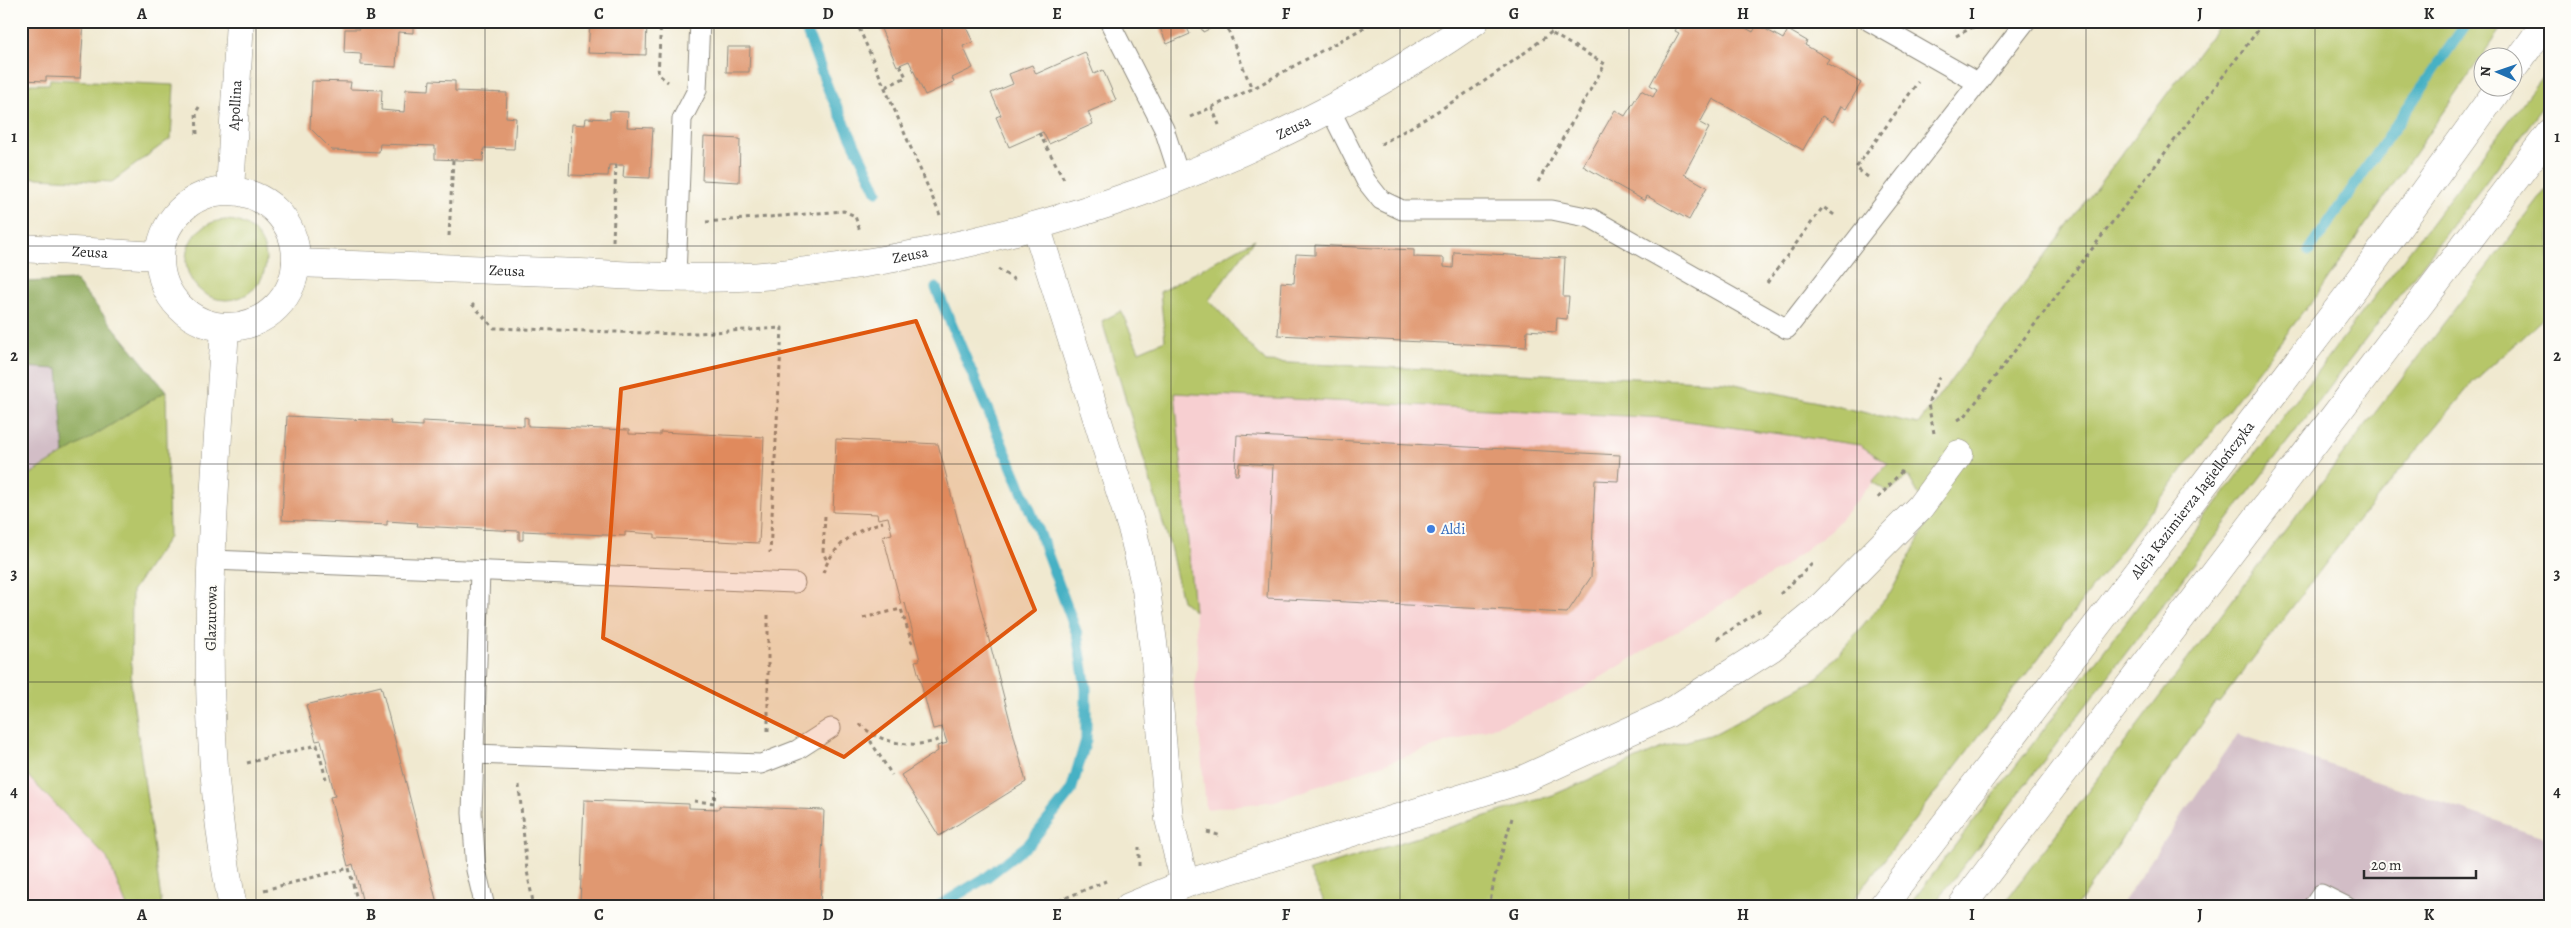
<svg xmlns="http://www.w3.org/2000/svg" width="2571" height="928" viewBox="0 0 2571 928" font-family="Alegreya,serif">
<style>
.built{fill:#f7cfd1}
.industrial{fill:#d2bdc6}
.green{fill:#b6c669;stroke:#70784a}
.forest{fill:#90ab5d;stroke:#5e6b44}
.lines{fill:none;stroke-linecap:round;stroke-linejoin:round}
.stream{stroke:#46b1c4;stroke-width:11}
.building{fill:#e09871}
.lane-casing{stroke:#8e8a7e;stroke-width:21}
.street-casing{stroke:#8e8a7e;stroke-width:29}
.secondary-casing{stroke:#8e8a7e;stroke-width:29}
.highway-casing{stroke:#8e8a7e;stroke-width:29}
.path{stroke:#8e8a7e;stroke-width:3;stroke-dasharray:4 4;stroke-linecap:butt}
.lane{stroke:#fff;stroke-width:19}
.street{stroke:#fff;stroke-width:28}
.secondary{stroke:#fff;stroke-width:28}
.highway{stroke:#fff;stroke-width:28}
.marked{fill:#df570e;fill-opacity:0.2;stroke:#df570e;stroke-width:4;stroke-linejoin:round}
.grid{fill:none;stroke:#2b2b2b;stroke-width:1;stroke-opacity:0.55}
.shop-dot{fill:#3f7fe0;stroke:#fdfcf7;stroke-width:2}
.labels{text-anchor:middle;dominant-baseline:central;stroke-width:4;stroke-linejoin:round;paint-order:stroke}
.street-label{font-size:15px;fill:#2b2b2b;stroke:#fdfcf7}
.shop-label{font-size:15px;fill:#366cbe;stroke:#fdfcf7;text-anchor:start}
.neatline{fill:none;stroke:#2b2b2b;stroke-width:2}
.grid-label{font-size:16px;text-anchor:middle;font-weight:bold;fill:#2b2b2b}
</style>
<rect width="100%" height="100%" fill="#fdfcf7"/>
<filter id="ink" filterUnits="userSpaceOnUse"><feTurbulence type="fractalNoise" baseFrequency=".02" numOctaves="2"/><feDisplacementMap in="SourceGraphic" scale="10" xChannelSelector="R" yChannelSelector="G"/><feConvolveMatrix kernelMatrix="1 2 1 2 8 2 1 2 1" color-interpolation-filters="sRGB"/></filter>
<filter id="wash" filterUnits="userSpaceOnUse"><feTurbulence type="fractalNoise" baseFrequency=".0096" numOctaves="4" result="noise"/><feDisplacementMap in="SourceGraphic" scale="20" xChannelSelector="R" yChannelSelector="G"/><feGaussianBlur stdDeviation="1.12" result="paint"/><feColorMatrix in="noise" values="0 0 0 0 0 0 0 0 0 0 0 0 0 0 0 0 0 1.4 0 .05"/><feComposite in="paint" operator="in"/></filter>
<g filter="url(#wash)">
<rect width="100%" height="100%" fill="#f0e9d0"/>
<!-- built -->
<g class="built">
<path d="M1175,393L1664,418L1860,445L1889,464L1831,530L1780,569L1575,693L1525,716L1275,801L1206,809L1195,684L1198,657Z"/>
<path d="M21,769L107,858L127,907H21Z"/>
</g>
<!-- industrial -->
<g class="industrial">
<path d="M21,367L58,368L64,454L21,480Z"/>
<path d="M2238,734L2550,839V907H2119Z"/>
</g>
<!-- green -->
<g class="green">
<path d="M2222,21H2506L2324,285L1848,907H1327L1309,871L1553,795L1662,748L1716,733L1818,678L1891,592L1931,516L1908,476L1888,492L1872,482L1888,464L1860,445L1664,418L1175,393L1194,611L1182,601L1170,546L1102,321L1121,311L1139,351L1165,340L1160,292L1255,239L1209,300L1266,362L1726,382L1918,424Z"/>
<path d="M2550,67V98L1932,907H1908Z"/>
<path d="M50,79L174,85L171,138L112,182L21,177V84H49Z"/>
<path d="M2550,185V312L2473,382L2355,525L2219,703L2216,702L2076,907H2001L2295,517Z"/>
<circle cx="226" cy="260" r="40"/>
<path d="M166,391L169,537L132,591L131,686L162,907H127L107,858L21,769V480Z"/>
</g>
<!-- forest -->
<path class="forest" d="M75,280L166,391L64,454L58,369L21,367V282Z"/>
<g class="lines">
<!-- stream -->
<g class="stream">
<path d="M803,21L829,91L877,191"/>
<path d="M2309,251L2468,21"/>
<path d="M936,288L1038,529L1077,634L1086,688V740L1071,791L1029,844L987,877L937,907"/>
</g>
</g>
<g id="blocks">
<!-- building -->
<g class="building">
<path d="M21,21H84L80,78L46,77V81L21,80Z"/>
<path d="M359,21H413V33L398,32L396,67L361,65V54L344,53L345,29H359Z"/>
<path d="M590,21H647L646,55L588,53Z"/>
<path d="M953,21H963L973,42L963,46L973,68L952,78L954,82L925,95L909,61L897,66L878,22Z"/>
<path d="M1157,21H1226L1203,32L1199,23L1187,28L1190,34L1167,44Z"/>
<path d="M1680,21H1748L1744,27L1753,32L1759,21H1763L1760,26L1783,39L1788,30L1807,41L1805,45L1829,59L1826,63L1861,83L1846,109L1841,106L1833,122L1822,116L1803,150L1713,99L1700,123L1709,128L1684,174L1707,187L1689,220L1647,196L1645,201L1583,166L1615,110L1625,116L1641,90L1653,97L1657,89L1650,85L1679,33L1675,31Z"/>
<path d="M727,47H750L749,72H726Z"/>
<path d="M1085,52L1094,74L1103,70L1116,100L1088,112L1093,124L1049,144L1043,132L1009,147L996,117L1001,115L991,93L1013,84L1009,74L1032,65L1036,74Z"/>
<path d="M430,80L455,81V91L507,93L506,117L516,118L514,149L484,148L483,161L435,159V146L380,144L379,152L332,150L310,128L312,81L351,82L350,89L382,90L381,110L404,112L406,89L429,90Z"/>
<path d="M610,111L628,112L627,127L653,128L650,178L623,177L624,165H609L608,176L569,175L572,124L585,125L586,118L610,119Z"/>
<path d="M704,137L740,139L739,182L702,180Z"/>
<path d="M1315,245L1414,250V257L1444,258V267L1453,268L1454,252L1565,258L1563,297H1569L1567,319L1557,318L1556,332L1527,330L1526,347L1278,335L1281,282L1294,283L1296,254L1315,255Z"/>
<path d="M287,416L391,421L390,424L422,426V421L524,426V417L528,418V426L629,430V434L660,435V432L764,437L759,543L655,538V534L625,532V536L523,531V540H519V531L417,526L418,523L387,521V525L282,520Z"/>
<path d="M1237,435L1620,455L1618,481L1595,480L1591,577L1567,613L1267,598L1273,465L1239,463L1238,475H1235Z"/>
<path d="M836,439L938,444L1026,782L939,836L901,775L938,751L937,746L947,743L942,727L933,729L915,661L920,660L905,603L901,604L883,536L892,534L888,517L878,519L877,514L833,512Z"/>
<path d="M381,686L438,907H364L353,864L348,866L330,797L335,796L321,740L316,741L306,705Z"/>
<path d="M584,800L689,804V808L719,809V806L824,810L820,907H639L580,904Z"/>
</g>
</g>
</g>
<g filter="url(#ink)">
<use href="#blocks" fill-opacity="0" stroke="#8e8a7e" stroke-width="1"/>
<g class="lines">
<!-- lane casing -->
<g class="lane-casing">
<g id="lane">
<path d="M1109,21L1164,129L1180,178"/>
<path d="M1869,21L1978,83"/>
<path d="M1330,109L1366,181L1381,200L1402,210H1552L1591,218L1787,329L2026,21"/>
<path d="M676,277L682,119L697,90L700,21"/>
<path d="M212,560L795,583"/>
<path d="M480,571L472,813L476,870L485,907"/>
<path d="M474,754L761,764L797,750L831,728"/>
<path d="M2312,907L2321,894L2347,907"/>
</g>
</g>
<!-- street casing -->
<g class="street-casing">
<g id="street">
<path id="s1" d="M230,190L240,21"/>
<path d="M1036,226L1133,532L1146,589L1155,658L1169,819L1185,884"/>
<path id="s2" d="M21,248L159,256"/>
<path d="M1129,907L1185,884L1524,779L1667,714L1771,648L1823,605L1920,507L1959,454"/>
</g>
</g>
<!-- secondary casing -->
<g class="secondary-casing">
<g id="secondary">
<circle cx="228" cy="259" r="68"/>
<path id="s3" d="M296,263C391,267 486,270 581,273C644,276 710,281 773,275C1022,250 1269,164 1475,21"/>
<path d="M225,328C213,519 194,717 233,907"/>
</g>
</g>
<!-- highway casing -->
<g class="highway-casing">
<g id="highway">
<path d="M2514,67L2547,21"/>
<path id="s4" d="M1882,907L2363,276L2499,88"/>
<path d="M1961,907L2550,133"/>
</g>
</g>
<!-- path -->
<g class="path">
<path d="M358,21H359"/>
<path d="M661,21L658,74L668,82"/>
<path d="M856,21L940,215"/>
<path d="M1832,21L1840,26"/>
<path d="M1225,22L1252,89"/>
<path d="M1956,36L1984,21"/>
<path d="M886,87L906,77L900,65"/>
<path d="M1212,107L1219,125"/>
<path d="M1190,117L1252,89L1376,21"/>
<path d="M1039,133L1065,181"/>
<path d="M197,134L196,112L201,104"/>
<path d="M1381,144C1446,108 1507,69 1565,21"/>
<path d="M1868,177L1856,168L1918,82"/>
<path d="M1538,182L1605,64L1551,33"/>
<path d="M706,222L844,211L855,216L860,231"/>
<path d="M449,236L453,160"/>
<path d="M613,241L616,165"/>
<path d="M998,269L1018,282"/>
<path d="M1767,283L1823,207L1837,217"/>
<path d="M472,304L494,328L678,334L782,328L770,553"/>
<path d="M1958,420L1966,415L2265,21"/>
<path d="M1934,433L1928,404L1939,377"/>
<path d="M1878,498L1902,471"/>
<path d="M825,516L823,552L827,561"/>
<path d="M823,573C832,546 856,529 883,522"/>
<path d="M1780,594L1812,564"/>
<path d="M863,618L901,609L912,643"/>
<path d="M1717,639L1762,609"/>
<path d="M860,724C878,744 919,750 942,738"/>
<path d="M768,731V612"/>
<path d="M874,733L871,742L892,775"/>
<path d="M247,763L317,745L326,779"/>
<path d="M519,785L527,871L534,907"/>
<path d="M694,801L714,803L715,790"/>
<path d="M1207,832L1222,836"/>
<path d="M1139,866V847"/>
<path d="M264,890L349,868L358,904"/>
<path d="M1044,907L1106,881"/>
<path d="M1489,907L1495,876L1512,818"/>
</g>
<!-- lane -->
<use href="#lane" class="lane"/>
<!-- street -->
<use href="#street" class="street"/>
<!-- secondary -->
<use href="#secondary" class="secondary"/>
<!-- highway -->
<use href="#highway" class="highway"/>
</g>
</g>
<!-- marked area -->
<path class="marked" d="M916,321L1035,610L844,757L603,638L621,389Z"/>
<!-- grid -->
<path class="grid" d="M256,21V907M485,21V907M714,21V907M942,21V907M1171,21V907M1400,21V907M1629,21V907M1857,21V907M2086,21V907M2315,21V907M21,246H2550M21,464H2550M21,682H2550"/>
<!-- markers -->
<circle class="shop-dot" cx="1431" cy="529" r="5"/>
<g class="labels">
<!-- street labels -->
<g class="street-label">
<text stroke="none"><textPath href="#s1" startOffset="85">Apollina</textPath></text>
<text stroke="none"><textPath href="#s3" startOffset="1021">Zeusa</textPath></text>
<text stroke="none"><textPath href="#s2" startOffset="69">Zeusa</textPath></text>
<text stroke="none"><textPath href="#s3" startOffset="616">Zeusa</textPath></text>
<text stroke="none"><textPath href="#s3" startOffset="211">Zeusa</textPath></text>
<text stroke="none"><textPath href="#s4" startOffset="512">Aleja Kazimierza Jagiellończyka</textPath></text>
<text transform="translate(211 618) rotate(-89)">Glazurowa</text>
</g>
<!-- shop labels -->
<g class="shop-label">
<text x="1441" y="529">Aldi</text>
</g>
</g>
<!-- margin -->
<rect width="2571" height="928" fill="none" stroke="#fdfcf7" stroke-width="55"/>
<!-- north arrow -->
<g transform="translate(2498 72) rotate(272)"><circle r="24" fill="#fdfcf7" stroke="#a9a8a5"/>
<path d="M0-4L9 19L0 12L-9 19Z" fill="#1f6fb2"/>
<text y="-8" font-size="14" font-weight="bold" text-anchor="middle" fill="#2b2b2b">N</text>
</g>
<!-- scale -->
<path d="M2364 870v8h112v-8" fill="none" stroke="#2b2b2b" stroke-width="2.5"/>
<text x="2371" y="870" font-size="15" fill="#2b2b2b" stroke="#fdfcf7" stroke-width="4" paint-order="stroke">20 m</text>
<rect x="28" y="28" width="2516" height="872" class="neatline"/>
<g class="grid-label">
<text x="142" y="19">A</text>
<text x="371" y="19">B</text>
<text x="599" y="19">C</text>
<text x="828" y="19">D</text>
<text x="1057" y="19">E</text>
<text x="1286" y="19">F</text>
<text x="1514" y="19">G</text>
<text x="1743" y="19">H</text>
<text x="1972" y="19">I</text>
<text x="2200" y="19">J</text>
<text x="2429" y="19">K</text>
<text x="14" y="142">1</text>
<text x="2557" y="142">1</text>
<text x="14" y="361">2</text>
<text x="2557" y="361">2</text>
<text x="14" y="579">3</text>
<text x="2557" y="579">3</text>
<text x="14" y="797">4</text>
<text x="2557" y="797">4</text>
<text x="142" y="920">A</text>
<text x="371" y="920">B</text>
<text x="599" y="920">C</text>
<text x="828" y="920">D</text>
<text x="1057" y="920">E</text>
<text x="1286" y="920">F</text>
<text x="1514" y="920">G</text>
<text x="1743" y="920">H</text>
<text x="1972" y="920">I</text>
<text x="2200" y="920">J</text>
<text x="2429" y="920">K</text>
</g>
</svg>
